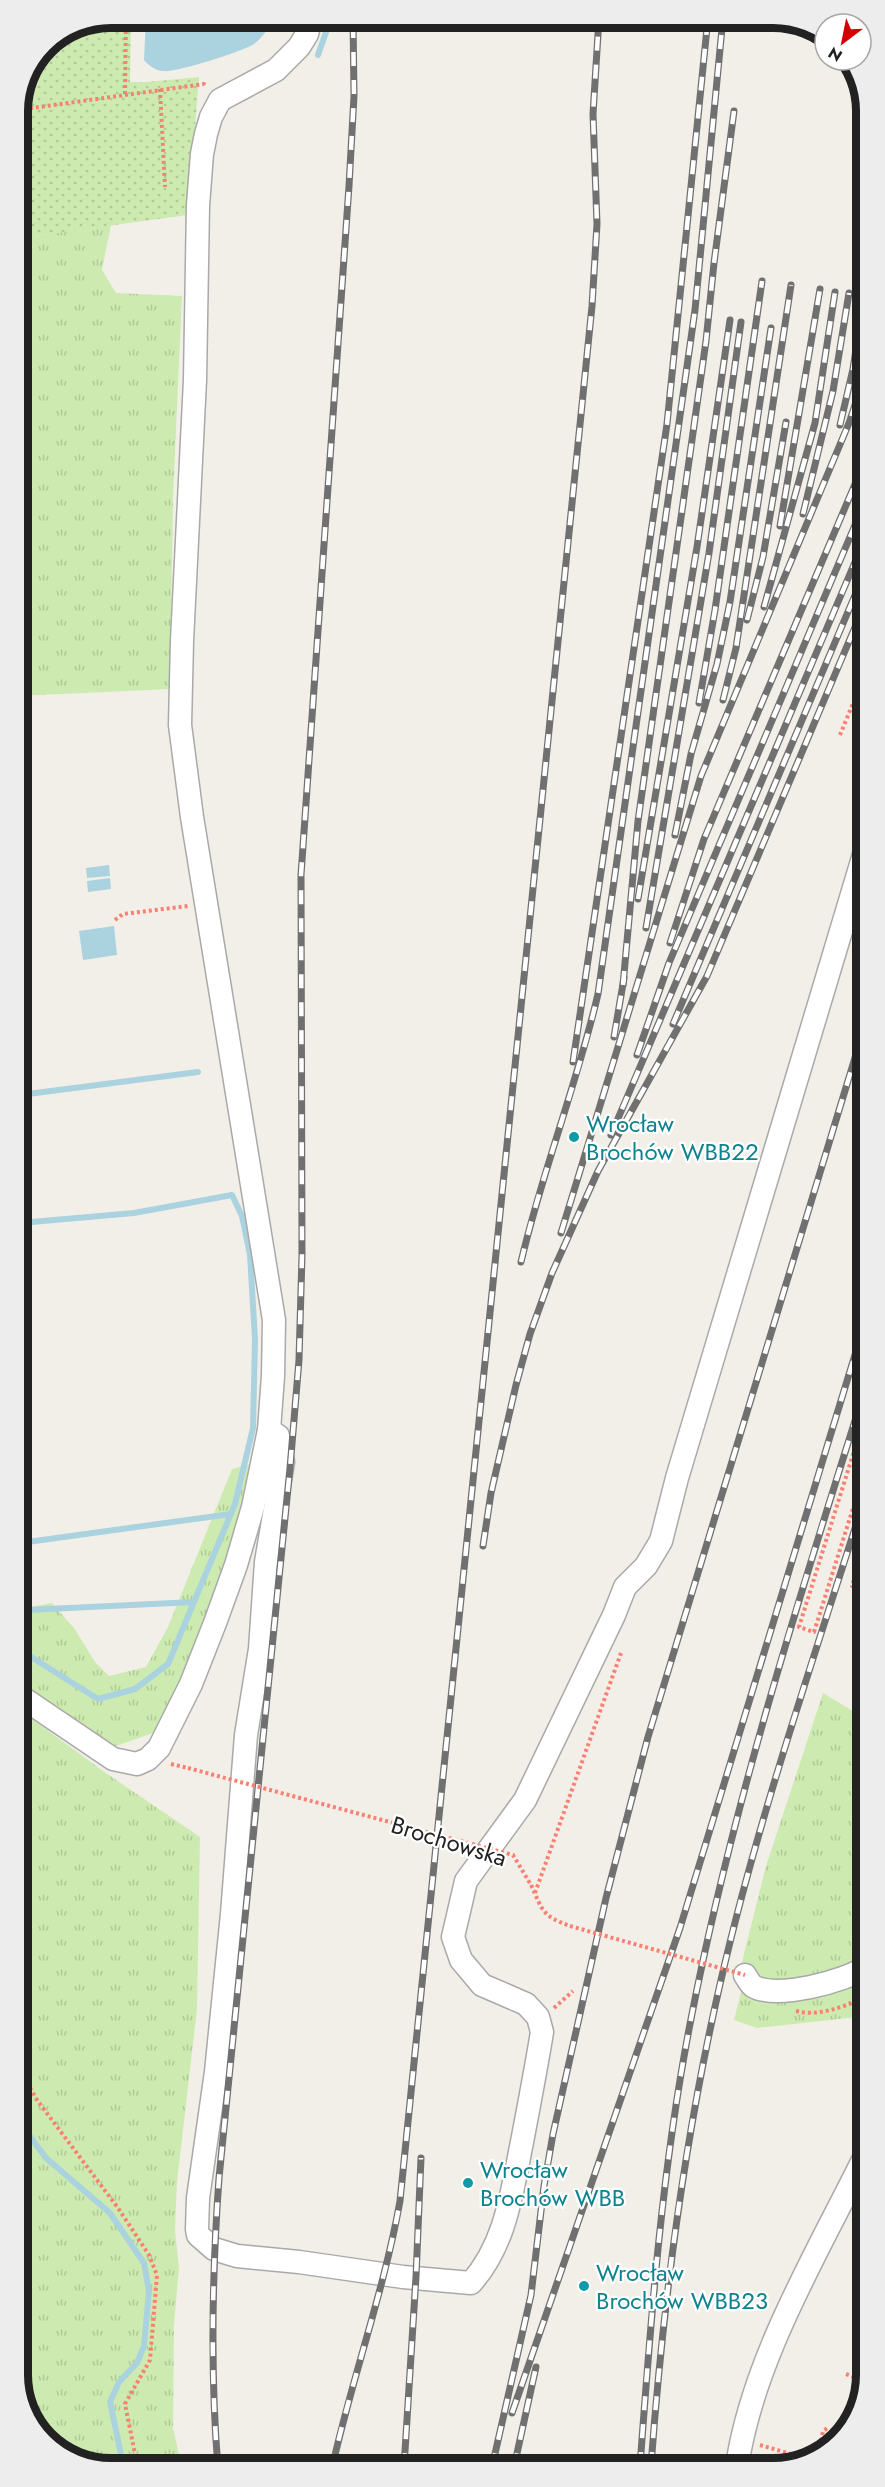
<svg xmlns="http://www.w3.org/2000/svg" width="885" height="2487" viewBox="0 0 885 2487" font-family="Jost,sans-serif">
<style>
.grass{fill:url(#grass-tufts)}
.garden{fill:url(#garden-dots)}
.water{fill:#aad3df}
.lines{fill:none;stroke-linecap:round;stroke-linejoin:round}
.stream{stroke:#aad3df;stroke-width:6}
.minor-casing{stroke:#a9a9a9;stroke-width:25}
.path{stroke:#fa8072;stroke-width:4;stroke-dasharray:3 3;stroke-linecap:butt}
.minor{stroke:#fff;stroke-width:22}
.rail-casing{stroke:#707070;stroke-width:7}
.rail{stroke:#fff;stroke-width:4.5;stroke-dasharray:14;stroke-linecap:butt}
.path-bridge{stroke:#fa8072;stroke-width:4;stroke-dasharray:3 3;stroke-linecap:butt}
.culture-dot{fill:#0f9aa8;stroke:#fff;stroke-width:2}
.labels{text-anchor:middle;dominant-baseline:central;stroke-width:4.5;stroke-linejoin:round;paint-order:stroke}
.culture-label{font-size:24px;fill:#0d838f;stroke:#fff;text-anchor:start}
.street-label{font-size:24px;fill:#222;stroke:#fff}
.rim{fill:none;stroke:#222;stroke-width:8}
</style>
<defs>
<pattern id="grass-tufts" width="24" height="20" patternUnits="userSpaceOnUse" patternTransform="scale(1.5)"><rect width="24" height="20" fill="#cdebb0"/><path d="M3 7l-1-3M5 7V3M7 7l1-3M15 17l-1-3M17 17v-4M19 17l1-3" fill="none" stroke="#b0c997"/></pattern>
<pattern id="garden-dots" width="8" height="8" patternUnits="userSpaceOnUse" patternTransform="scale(1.5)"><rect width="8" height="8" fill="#cdebb0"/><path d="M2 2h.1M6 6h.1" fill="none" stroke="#b0c997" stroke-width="1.8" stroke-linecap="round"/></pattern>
</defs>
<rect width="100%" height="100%" fill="#f2efe9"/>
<!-- grass -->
<g class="grass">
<path d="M111,225L102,270L116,293L182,296L173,497L170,689L19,696L18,238Z"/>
<path d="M250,1464L251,1473L244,1508L172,1706L153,1733L116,1746L77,1726L20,1682V1609L52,1603L74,1628L95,1662L109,1676L146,1667L168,1627L232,1469Z"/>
<path d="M823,1693L866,1719V2013L857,2017L757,2028L734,2020L747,1968L741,1966L766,1866Z"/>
<path d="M20,1710L103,1771L200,1837L197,2009L177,2182L175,2230L179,2268L174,2325L173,2428L182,2468L105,2469L54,2450L21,2400Z"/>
</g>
<!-- garden -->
<path class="garden" d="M111,18H131L130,82H147L199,77L188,215L18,238V106L46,45Z"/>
<!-- water -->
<g class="water">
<path d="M146,18H274C270,27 262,38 254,44C244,51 175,73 164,71C156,71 149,66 144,60Z"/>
<path d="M109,865L110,876L87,878L86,868Z"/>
<path d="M110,878L111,889L88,892L87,881Z"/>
<path d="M114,926L117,955L83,960L79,931Z"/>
</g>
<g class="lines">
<!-- stream -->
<g class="stream">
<path d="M318,55L331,18"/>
<path d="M20,1095L198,1072"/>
<path d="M20,1223L134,1213L232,1195L242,1216L250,1255L255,1339L253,1428L235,1504L168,1664L135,1689L98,1699L20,1650"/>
<path d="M20,1543L231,1514"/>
<path d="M27,1610L194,1602"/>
<path d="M21,2124L46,2158L110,2213L144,2263L149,2291L144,2346L137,2363L119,2382L110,2402L124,2469"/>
</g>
<!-- minor casing -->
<g class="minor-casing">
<g id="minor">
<path d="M269,1430L278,1436L283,1462L266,1562L260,1649L246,1735L232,1914L216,2072L198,2198L197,2229L198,2235L214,2249L237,2256L299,2262L403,2277L471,2283C506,2244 512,2191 522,2142C529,2105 536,2069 542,2032L538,2017L526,2004L482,1985L461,1960L453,1937L466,1881L525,1800L614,1615L625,1587L646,1566L661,1541L677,1478L865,851"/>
<path d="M20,1696L113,1759L137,1764L148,1759L159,1748L191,1684L215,1623L236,1565L253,1507L269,1430L273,1376L274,1320L192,817L180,725L182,641L195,380L198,205L202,154L206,134L211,117L220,100L276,70L299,47L307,34L311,18"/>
<path d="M745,1975C747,1978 750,1984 753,1986C776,2000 846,1981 866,1967"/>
<path d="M737,2466C753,2358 819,2250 867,2152"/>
</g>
</g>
<!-- path -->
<g class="path">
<path d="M160,89L165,187"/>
<path d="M125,94L126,18"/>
<path d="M18,110L204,84L207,87"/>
<path d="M840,735L865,674"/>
<path d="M115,920L123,914L188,906"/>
<path d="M866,1413L799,1627L814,1632L866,1467"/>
<path d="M866,1540L852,1586L866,1588"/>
<path d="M171,1764L188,1768"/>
<path d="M531,1885C543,1911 542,1916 570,1926"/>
<path d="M535,1893L621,1653"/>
<path d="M554,2008L573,1991"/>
<path d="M796,2011C820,2017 843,2006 866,1998"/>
<path d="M21,2072L37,2100L118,2208L149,2255L157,2275L150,2360L125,2404L138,2469"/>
<path d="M846,2374L865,2381"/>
<path d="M821,2441L823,2431L829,2427"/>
<path d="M760,2445L808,2459"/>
</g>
<!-- minor -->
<use href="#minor" class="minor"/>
<!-- rail casing -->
<g class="rail-casing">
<g id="rail">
<path d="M746,19L747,18"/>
<path d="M840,425L853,369L864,297"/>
<path d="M857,471L864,448"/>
<path d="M803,514L833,391L849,293"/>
<path d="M780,526L820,289"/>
<path d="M764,607L815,423L835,292"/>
<path d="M747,620L763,557L786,422"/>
<path d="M723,700L736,648L791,285"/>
<path d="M699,703L715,610L762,281"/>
<path d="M675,835L691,754L717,664L730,602L771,328"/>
<path d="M638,899L697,547L730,320"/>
<path d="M646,928L709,553L741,322"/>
<path d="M670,943L704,839L864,463"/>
<path d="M623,985L638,821L706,341L714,263L734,111"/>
<path d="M673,1024L864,574"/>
<path d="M614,1037L624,978"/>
<path d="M637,1055L669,963L864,504"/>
<path d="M573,1062L667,424L708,18"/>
<path d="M611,1135L864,541"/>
<path d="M561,1233L701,776L849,423L864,378"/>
<path d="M521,1262C542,1172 577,1084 598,994L695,310L723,18"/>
<path d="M483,1546L491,1493L516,1385L530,1334L552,1273L598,1171L707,976L864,606"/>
<path d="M512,2413L680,1928L865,1322"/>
<path d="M640,2466C651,2317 662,2166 691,2019C733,1803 800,1595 866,1386"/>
<path d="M651,2466C663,2302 684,2140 721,1980C759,1815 815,1655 866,1494"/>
<path d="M404,2467L416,2277L421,2158"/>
<path d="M492,2467L531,2295L544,2186L553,2134L606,1898L648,1737L865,1025"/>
<path d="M514,2467L536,2367"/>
<path d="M218,2468C210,2371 212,2276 219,2178L290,1468L299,1360L302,1255L301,875L349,186L354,96L353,18"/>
<path d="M332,2468C352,2378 384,2291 400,2201L592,306L597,224L593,114L599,18"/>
</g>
</g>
<!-- rail -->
<use href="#rail" class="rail"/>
<!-- path-bridge -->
<g class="path-bridge">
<path d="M188,1768L513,1855L531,1885"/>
<path d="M570,1926L745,1975"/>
</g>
</g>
<!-- markers -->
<g class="culture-dot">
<circle cx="574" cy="1137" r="6"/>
<circle cx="468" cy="2183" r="6"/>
<circle cx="584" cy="2286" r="6"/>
</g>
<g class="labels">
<!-- culture labels -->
<g class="culture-label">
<text x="586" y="1123">Wrocław<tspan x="586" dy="28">Brochów WBB22</tspan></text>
<text x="480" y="2169">Wrocław<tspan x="480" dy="28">Brochów WBB</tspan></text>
<text x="596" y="2272">Wrocław<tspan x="596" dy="28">Brochów WBB23</tspan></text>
</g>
<!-- street labels -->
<g class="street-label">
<text transform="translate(449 1841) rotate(17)">Brochowska</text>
</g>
</g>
<!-- crop -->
<path d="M0 0H885V2487H0ZM111 28H773A83 83 0 0 1 856 111V2375A83 83 0 0 1 773 2458H111A83 83 0 0 1 28 2375V111A83 83 0 0 1 111 28Z" fill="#ededed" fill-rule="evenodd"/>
<path class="rim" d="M111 28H773A83 83 0 0 1 856 111V2375A83 83 0 0 1 773 2458H111A83 83 0 0 1 28 2375V111A83 83 0 0 1 111 28Z"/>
<!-- north arrow -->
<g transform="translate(843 42) rotate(212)"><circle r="28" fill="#ffffff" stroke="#a7a7a7" stroke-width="1.5"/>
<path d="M0-4.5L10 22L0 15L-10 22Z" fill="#d40000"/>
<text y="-9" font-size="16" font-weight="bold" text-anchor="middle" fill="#222222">N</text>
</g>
</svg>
